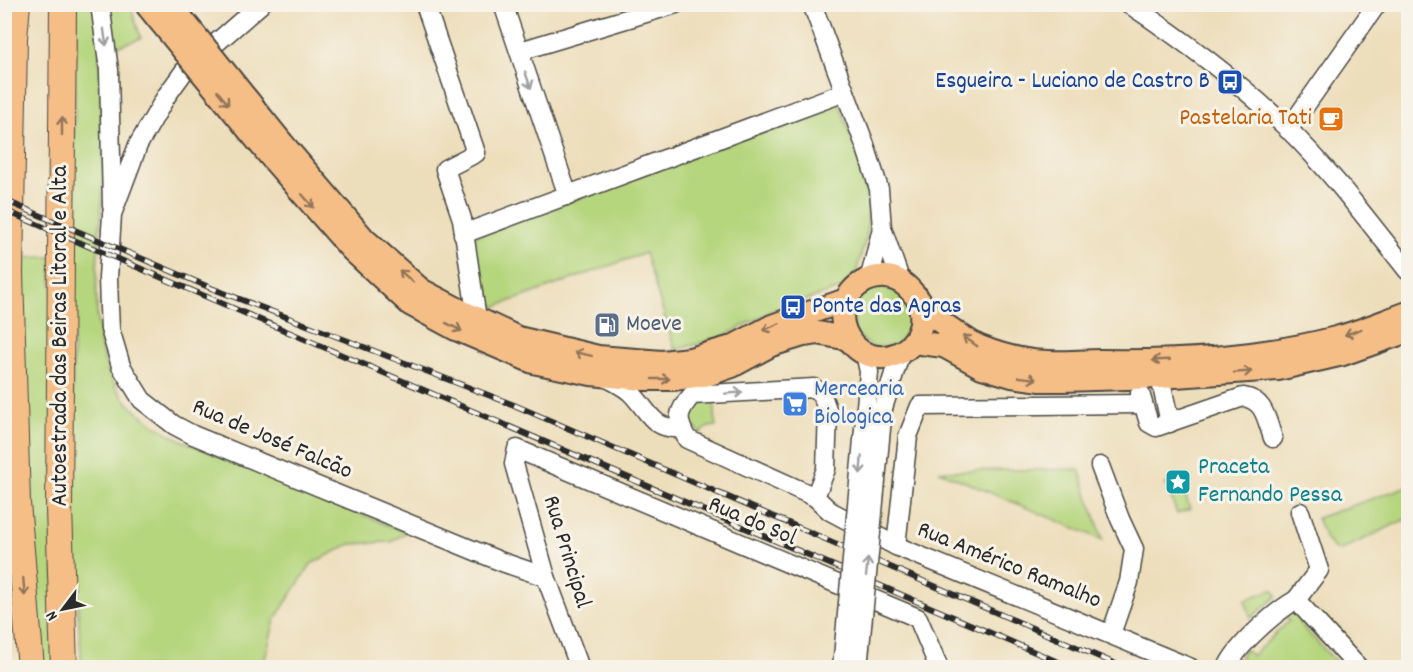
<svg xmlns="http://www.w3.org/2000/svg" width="1413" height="672" viewBox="0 0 1413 672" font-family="Dekko,sans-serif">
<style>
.green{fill:#b6d67e;stroke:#708054;stroke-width:1.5}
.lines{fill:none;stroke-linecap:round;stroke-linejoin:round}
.minor-casing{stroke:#484641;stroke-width:21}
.major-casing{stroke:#484641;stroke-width:26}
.highway-casing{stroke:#484641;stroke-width:28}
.minor{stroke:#fff;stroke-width:18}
.major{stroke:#f6be87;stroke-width:22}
.highway{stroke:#f6be87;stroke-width:26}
.rail-casing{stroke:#2b2b2b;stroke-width:6}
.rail{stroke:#f7f3e8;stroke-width:4;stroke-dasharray:11;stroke-linecap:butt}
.minor-bridge-casing{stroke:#484641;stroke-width:21;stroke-linecap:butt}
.major-bridge-casing{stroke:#484641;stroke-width:26;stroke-linecap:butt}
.minor-bridge{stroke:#fff;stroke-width:18}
.major-bridge{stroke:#f6be87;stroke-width:22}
.oneway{stroke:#a0a0a0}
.oneway2{stroke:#907459}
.labels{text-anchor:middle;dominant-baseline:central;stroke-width:6;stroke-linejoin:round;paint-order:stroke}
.transit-label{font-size:24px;fill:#164399;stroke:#f7f3e8;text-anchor:end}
.food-label{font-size:24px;fill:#c56008;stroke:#f7f3e8;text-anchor:end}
.service-label{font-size:24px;fill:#4e5e75;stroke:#f7f3e8;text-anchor:start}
.street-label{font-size:24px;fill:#2b2b2b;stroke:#f7f3e8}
.shop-label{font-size:24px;fill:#366cbe;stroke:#f7f3e8;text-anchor:start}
.culture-label{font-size:24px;fill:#0d838f;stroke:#f7f3e8;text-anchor:start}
</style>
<rect width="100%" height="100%" fill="#f7f3e8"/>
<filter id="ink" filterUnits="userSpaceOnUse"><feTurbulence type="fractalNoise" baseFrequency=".0167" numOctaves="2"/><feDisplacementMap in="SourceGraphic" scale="12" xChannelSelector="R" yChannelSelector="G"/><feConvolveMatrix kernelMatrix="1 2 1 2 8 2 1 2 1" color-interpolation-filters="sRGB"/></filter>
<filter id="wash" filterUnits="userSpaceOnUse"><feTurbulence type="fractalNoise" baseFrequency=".008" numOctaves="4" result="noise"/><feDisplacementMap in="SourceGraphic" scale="24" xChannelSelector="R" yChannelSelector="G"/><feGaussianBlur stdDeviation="1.35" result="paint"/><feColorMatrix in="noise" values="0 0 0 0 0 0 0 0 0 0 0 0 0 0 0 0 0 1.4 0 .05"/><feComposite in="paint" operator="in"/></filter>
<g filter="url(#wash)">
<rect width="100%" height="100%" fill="#eddebb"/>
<!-- green -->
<g class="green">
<path d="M76,5H130L141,38L99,53C101,95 104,139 103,181C101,246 78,357 132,407C146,420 163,431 181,440L400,530L408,531L391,542L350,544L311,564L275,619L263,667H82L73,543V256Z"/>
<path d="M839,103L862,167L868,208L867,235L856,273L840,289L774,310L722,337L675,350L645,253L486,310L468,239Z"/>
<path d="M52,257L55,667H41L22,412L17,258Z"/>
<path d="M880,287C908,292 909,303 910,328L895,346L871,347L854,331C853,306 853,294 880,287Z"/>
<path d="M714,399L716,426L708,427L701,433L690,424L689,413L694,402Z"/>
<path d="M1079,469L1103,540L939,471Z"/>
<path d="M1180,480L1190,509L1177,514L1166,484Z"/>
<path d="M1408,486V518L1341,550H1336L1326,540L1317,518Z"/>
<path d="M1270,590H1273L1277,596L1251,618L1245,600Z"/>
<path d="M1293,607L1305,616L1299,623L1341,667L1235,668L1245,649L1252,656L1289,621L1282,613Z"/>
</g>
</g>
<g filter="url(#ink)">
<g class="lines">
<!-- minor casing -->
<g class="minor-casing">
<g id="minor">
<path d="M100,4L109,70L112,206"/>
<path d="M261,4L185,70L167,95L138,145L112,214L108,278L109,307L110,329L121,366L142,400L174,425L193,435L502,562L546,577"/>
<path d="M425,4L476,153L445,169L462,219L477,319"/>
<path d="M503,4L568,196"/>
<path d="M812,4L865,145L879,189L882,228L901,282"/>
<path d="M1129,4C1185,41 1239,82 1287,128C1332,172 1369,222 1408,271"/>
<path d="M520,51L676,4"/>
<path d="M1288,130L1377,4"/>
<path d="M463,234L845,92"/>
<path d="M865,280L871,273L882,228"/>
<path d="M865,353L869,372L866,407"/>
<path d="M606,377C614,382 626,387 633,395C649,412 653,430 681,428"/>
<path d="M1160,377L1170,423"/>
<path d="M1140,393L1149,423L1156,427L1243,397C1265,400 1266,419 1273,438"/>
<path d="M883,408L901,352"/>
<path d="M1100,466L1120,519L1134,549L1129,582L1111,634"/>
<path d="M815,497L826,469L828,412L822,395L814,388L692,395C677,412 676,419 687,439L815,497L830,511L896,546L1191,668"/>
<path d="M896,546L908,436L920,406L1142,404"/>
<path d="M1296,600L1319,570L1300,512"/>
<path d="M580,668L546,577L514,464L517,449L918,618L939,668"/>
<path d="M1227,668C1236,646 1276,611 1296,600L1359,668"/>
</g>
</g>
<!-- major casing -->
<g class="major-casing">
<g id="major">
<path d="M282,143L364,239L421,290L465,313L518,338L598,357L662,362L690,359L732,347L772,326L846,300"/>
<path d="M270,156L351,249L410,304L456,329L533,362L591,374L643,379H674L709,374L732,366L771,345L803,335L818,333L849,339"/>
<path d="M917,297C940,355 864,380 845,331C834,303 858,274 887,277C909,280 916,300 931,314C937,320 972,344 980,347C995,353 1016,359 1032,361C1054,364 1079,361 1101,361C1179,362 1259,358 1336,338C1360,332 1385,321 1408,313"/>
<path d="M913,342L944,346L982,367L1012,376L1041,380H1063L1160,377L1278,369L1343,354L1408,331"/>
</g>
</g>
<!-- highway casing -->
<g class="highway-casing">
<g id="highway">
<path d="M17,4L14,38L10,274L17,503L31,668"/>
<path d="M63,4L59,507L64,668"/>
</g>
</g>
<!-- minor -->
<use href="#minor" class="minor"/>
<!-- major -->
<use href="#major" class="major"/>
<!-- highway -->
<use href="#highway" class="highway"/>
<!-- rail casing -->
<g class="rail-casing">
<g id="rail">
<path d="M4,200L211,288L514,405L1125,668"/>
<path d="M4,210L1072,668"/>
</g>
</g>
<!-- rail -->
<use href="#rail" class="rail"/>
<!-- minor-bridge casing -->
<g class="minor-bridge-casing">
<g id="minor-bridge">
<path d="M842,668L866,407"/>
<path d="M858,668L883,408"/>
</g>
</g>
<!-- major-bridge casing -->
<g class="major-bridge-casing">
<g id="major-bridge">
<path d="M146,4L270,156"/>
<path d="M170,4L282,143"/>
</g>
</g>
<!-- minor-bridge -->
<use href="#minor-bridge" class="minor-bridge"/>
<!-- major-bridge -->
<use href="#major-bridge" class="major-bridge"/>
</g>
<!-- one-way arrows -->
<defs><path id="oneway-shaft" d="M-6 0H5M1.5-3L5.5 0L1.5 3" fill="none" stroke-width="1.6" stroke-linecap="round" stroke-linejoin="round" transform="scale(1.5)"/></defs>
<g class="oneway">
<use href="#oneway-shaft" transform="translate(105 37) rotate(82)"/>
<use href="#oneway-shaft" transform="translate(528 80) rotate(71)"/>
<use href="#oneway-shaft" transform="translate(734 393) rotate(-4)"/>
<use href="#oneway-shaft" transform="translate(861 465) rotate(95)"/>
<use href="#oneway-shaft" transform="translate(867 567) rotate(-84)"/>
</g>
<g class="oneway2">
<use href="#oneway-shaft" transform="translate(223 98) rotate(51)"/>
<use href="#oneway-shaft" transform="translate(62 126) rotate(-90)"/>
<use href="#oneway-shaft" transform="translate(308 201) rotate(49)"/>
<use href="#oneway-shaft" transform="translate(406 276) rotate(-139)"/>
<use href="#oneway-shaft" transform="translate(454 327) rotate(27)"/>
<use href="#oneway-shaft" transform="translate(771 327) rotate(157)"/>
<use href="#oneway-shaft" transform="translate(1353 332) rotate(160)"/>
<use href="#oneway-shaft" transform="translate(970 341) rotate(-145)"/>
<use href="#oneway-shaft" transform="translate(583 354) rotate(-168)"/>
<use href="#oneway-shaft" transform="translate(1161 360) rotate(178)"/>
<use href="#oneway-shaft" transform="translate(1243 372) rotate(-4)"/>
<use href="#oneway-shaft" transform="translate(1028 378) rotate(7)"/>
<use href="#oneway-shaft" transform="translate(661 379)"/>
<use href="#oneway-shaft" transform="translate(24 587) rotate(85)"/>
</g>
</g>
<!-- icons -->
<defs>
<g id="bus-square" transform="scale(1.35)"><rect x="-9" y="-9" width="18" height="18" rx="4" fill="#1a4fb4" stroke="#f7f3e8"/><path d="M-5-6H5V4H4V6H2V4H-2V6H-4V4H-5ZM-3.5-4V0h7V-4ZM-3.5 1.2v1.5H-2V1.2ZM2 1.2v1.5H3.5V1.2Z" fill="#fff"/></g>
<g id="cafe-square" transform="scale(1.35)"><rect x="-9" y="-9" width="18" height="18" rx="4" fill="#e8710a" stroke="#f7f3e8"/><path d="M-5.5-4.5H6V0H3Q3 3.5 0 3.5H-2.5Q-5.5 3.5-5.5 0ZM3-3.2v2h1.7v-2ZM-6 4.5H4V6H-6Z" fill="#fff"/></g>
<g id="fuel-square" transform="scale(1.35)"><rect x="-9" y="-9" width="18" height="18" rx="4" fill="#5c6f8a" stroke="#f7f3e8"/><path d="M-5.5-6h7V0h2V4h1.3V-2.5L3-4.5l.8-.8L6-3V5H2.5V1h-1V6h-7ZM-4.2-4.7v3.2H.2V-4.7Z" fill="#fff"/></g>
<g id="supermarket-square" transform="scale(1.35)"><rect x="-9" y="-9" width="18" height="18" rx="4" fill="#3f7fe0" stroke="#f7f3e8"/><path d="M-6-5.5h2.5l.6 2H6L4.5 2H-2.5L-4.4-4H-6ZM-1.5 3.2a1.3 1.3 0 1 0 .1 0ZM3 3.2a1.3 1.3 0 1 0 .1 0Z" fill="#fff"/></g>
<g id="sight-square" transform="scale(1.35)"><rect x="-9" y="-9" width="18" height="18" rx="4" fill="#0f9aa8" stroke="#f7f3e8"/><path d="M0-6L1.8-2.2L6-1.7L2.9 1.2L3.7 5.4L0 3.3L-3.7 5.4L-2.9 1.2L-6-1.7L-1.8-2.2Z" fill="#fff"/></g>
</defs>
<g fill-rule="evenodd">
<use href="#bus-square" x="1230" y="82"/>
<use href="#cafe-square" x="1331" y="119"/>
<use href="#bus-square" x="793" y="307"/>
<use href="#fuel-square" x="607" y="325"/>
<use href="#supermarket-square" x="795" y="404"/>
<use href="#sight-square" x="1178" y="482"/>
</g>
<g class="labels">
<!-- transit labels -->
<g class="transit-label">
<text x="1210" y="82">Esgueira - Luciano de Castro B</text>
<text x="812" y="307" text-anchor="start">Ponte das Agras</text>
</g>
<!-- food labels -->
<g class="food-label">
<text x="1312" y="119">Pastelaria Tati</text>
</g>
<!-- service labels -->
<g class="service-label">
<text x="626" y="325">Moeve</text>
</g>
<!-- street labels -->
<g class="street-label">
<text transform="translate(61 336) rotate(-90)">Autoestrada das Beiras Litoral e Alta</text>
<text transform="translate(272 440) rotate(23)">Rua de José Falcão</text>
<text transform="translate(752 522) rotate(23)">Rua do Sol</text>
<text transform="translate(566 552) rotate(73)">Rua Principal</text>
<text transform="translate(1009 566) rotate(22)">Rua Américo Ramalho</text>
</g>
<!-- shop labels -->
<g class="shop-label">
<text x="814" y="390">Mercearia<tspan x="814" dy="28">Biologica</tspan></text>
</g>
<!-- culture labels -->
<g class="culture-label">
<text x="1198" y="468">Praceta<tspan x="1198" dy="28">Fernando Pessa</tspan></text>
</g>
</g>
<!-- margin -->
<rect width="1413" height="672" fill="none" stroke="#f7f3e8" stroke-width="24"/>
<!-- north arrow -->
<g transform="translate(63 609) rotate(238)" stroke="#f7f3e8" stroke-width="4.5" paint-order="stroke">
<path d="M0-4.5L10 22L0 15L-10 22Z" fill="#2b2b2b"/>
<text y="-9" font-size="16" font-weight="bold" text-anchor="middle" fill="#2b2b2b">N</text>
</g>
</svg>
